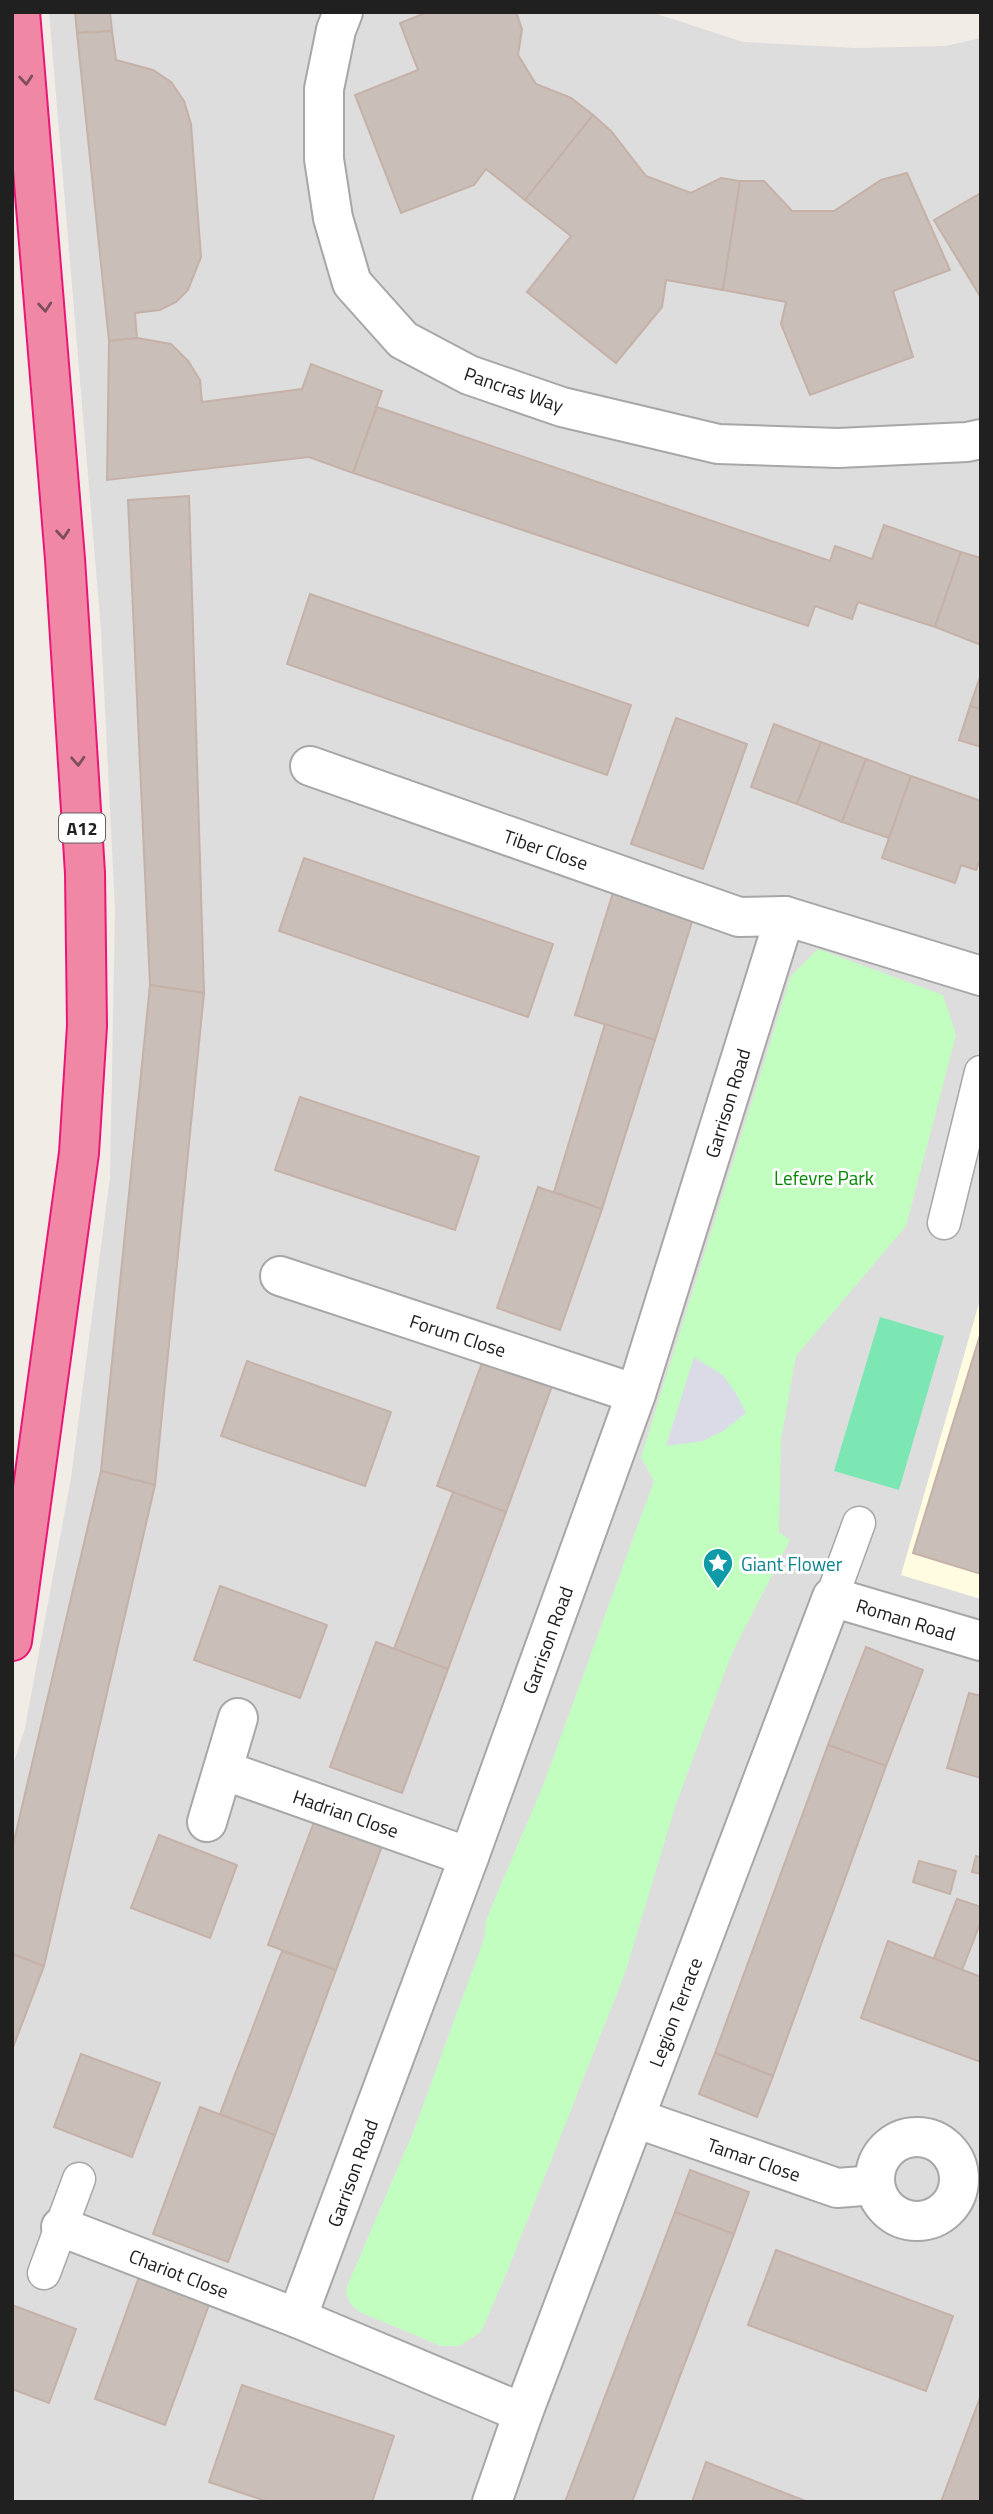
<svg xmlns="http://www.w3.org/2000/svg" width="993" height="2514" viewBox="0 0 993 2514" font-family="'Titillium Web',sans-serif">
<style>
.residential{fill:#dedddd}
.education{fill:#fffce1}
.park{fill:#c1fec0}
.pitch{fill:#7de7b3}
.plaza{fill:#dadbe7}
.building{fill:#cabeb8;stroke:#c5b1a7;stroke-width:2}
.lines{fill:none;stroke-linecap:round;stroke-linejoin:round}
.lane-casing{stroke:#a7a7a7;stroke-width:35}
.street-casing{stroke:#a7a7a7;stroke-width:42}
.highway-casing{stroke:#eb1776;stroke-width:42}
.lane{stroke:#fff;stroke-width:32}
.street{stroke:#fff;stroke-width:38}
.highway{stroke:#ef87a5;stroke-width:38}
.oneway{stroke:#7d4e5c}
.labels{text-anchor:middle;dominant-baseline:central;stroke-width:6;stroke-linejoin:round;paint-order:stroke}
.shield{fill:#fff;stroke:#636363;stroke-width:2}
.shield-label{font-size:18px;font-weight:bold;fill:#202020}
.street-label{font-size:19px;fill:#202020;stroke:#fff}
.park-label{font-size:19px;fill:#048a02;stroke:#fff}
.culture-label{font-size:19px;fill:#0d838f;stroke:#fff;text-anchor:start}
</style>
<rect width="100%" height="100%" fill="#f1ece6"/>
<!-- residential -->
<path class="residential" d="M49,12H651L743,42L856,48L945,46L981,38V2502H12V1768L25,1728L71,1478L110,1177L115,909L101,630Z"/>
<!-- education -->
<path class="education" d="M981,1296V1599L901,1575Z"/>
<!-- park -->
<path class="park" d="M818,949L943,995L956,1035L906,1226L796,1356L781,1439L779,1532L790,1540L732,1653L676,1804L625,1973L507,2272L481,2332L459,2346H441L362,2313C352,2307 347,2302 346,2289L414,2130L484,1939L486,1920L544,1783L654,1481L641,1457L791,976Z"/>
<!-- pitch -->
<path class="pitch" d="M880,1317L944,1336L899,1490L834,1471Z"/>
<!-- plaza -->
<path class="plaza" d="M694,1357L723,1375L737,1395L746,1413L723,1431L703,1441L666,1446Z"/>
<!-- building -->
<g class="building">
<path d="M75,12H110L112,31L77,33Z"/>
<path d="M428,12H516L522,29L518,55L536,84L571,98L593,115L525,200L486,169L474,185L401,213L355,95L418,70L400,23Z"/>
<path d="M112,31L116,60L153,70L171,82L184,101L191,124L201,257L188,290L176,302L160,310L135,313L137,338L109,341L77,33Z"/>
<path d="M593,115L611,131L646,176L691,193L721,178L740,181L723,290L666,280L662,307L616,363L527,292L571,236L525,200Z"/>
<path d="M907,173L950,270L893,291L913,357L810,395L781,324L786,302L723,290L740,181H764L792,211H834L881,180Z"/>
<path d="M981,193V298L934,220Z"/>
<path d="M137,338L171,344L188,361L200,380L202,402L302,389L311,364L382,391L353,473L309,457L107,480L109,341Z"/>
<path d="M377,407L830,561L835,546L872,559L884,525L961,552L935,627L858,602L852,619L815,606L808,626L353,473Z"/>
<path d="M189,496L204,993L150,985L128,500Z"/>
<path d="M961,552L981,558V645L935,627Z"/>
<path d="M310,594L631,705L607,775L287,664Z"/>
<path d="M981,674V709L970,706Z"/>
<path d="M970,706L981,709V747L959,740Z"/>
<path d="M676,718L747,744L703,869L631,844Z"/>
<path d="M774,724L821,742L797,804L751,787Z"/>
<path d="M821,742L866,759L842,822L797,804Z"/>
<path d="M866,759L911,776L889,838L842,822Z"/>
<path d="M911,776L981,801V858L976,870L961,865L955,883L882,858Z"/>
<path d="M304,858L553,944L528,1017L279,931Z"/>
<path d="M616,883L696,909L655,1040L575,1015Z"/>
<path d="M150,985L204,993L155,1485L101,1471Z"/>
<path d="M605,1024L655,1040L602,1209L554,1192Z"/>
<path d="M300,1097L479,1157L455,1230L275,1170Z"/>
<path d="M538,1187L602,1209L560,1330L497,1308Z"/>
<path d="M981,1332V1574L913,1553Z"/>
<path d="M483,1360L552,1386L506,1512L437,1486Z"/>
<path d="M247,1361L391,1412L365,1486L221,1436Z"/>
<path d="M101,1471L155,1485L44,1966L12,1954V1849Z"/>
<path d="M453,1492L506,1512L448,1669L394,1649Z"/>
<path d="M220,1586L327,1625L300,1698L194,1660Z"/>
<path d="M376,1642L448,1669L402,1793L330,1767Z"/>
<path d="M866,1647L923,1670L886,1766L828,1745Z"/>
<path d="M969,1693L981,1696V1778L947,1768Z"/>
<path d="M828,1745L886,1766L773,2076L715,2053Z"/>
<path d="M314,1822L382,1846L336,1970L268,1945Z"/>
<path d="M159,1835L237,1865L210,1938L131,1908Z"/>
<path d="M976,1856L981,1858V1874L972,1872Z"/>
<path d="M919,1861L956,1871L950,1894L913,1882Z"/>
<path d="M957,1899L981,1907V1921L962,1970L934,1958Z"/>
<path d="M888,1941L981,1977V2062L861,2018Z"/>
<path d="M282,1951L336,1970L275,2135L220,2114Z"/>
<path d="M12,1954L44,1966L12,2050Z"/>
<path d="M715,2053L773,2076L757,2117L699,2094Z"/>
<path d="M81,2054L160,2083L132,2157L54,2127Z"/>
<path d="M200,2107L275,2135L228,2262L153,2234Z"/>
<path d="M690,2170L749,2192L734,2234L675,2212Z"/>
<path d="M675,2212L734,2234L632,2502H565Z"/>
<path d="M776,2250L953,2316L926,2391L748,2325Z"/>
<path d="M140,2274L211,2299L165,2425L95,2399Z"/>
<path d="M12,2305L76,2329L49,2403L12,2389Z"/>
<path d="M242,2385L394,2436L372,2502H269L209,2482Z"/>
<path d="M981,2395V2502H941Z"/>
<path d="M706,2462L808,2502H692Z"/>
</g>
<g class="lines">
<!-- lane casing -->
<g class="lane-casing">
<g id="lane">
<path d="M944,1223L981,1072"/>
<path d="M832,1597L859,1523"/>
<path d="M44,2273L79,2179"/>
</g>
</g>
<!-- street casing -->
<g class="street-casing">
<g id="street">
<path d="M343,12L336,30L324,89V159L333,218L352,283L403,340L469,375L562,407L718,444L838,448L967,442L981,439"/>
<path d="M310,766L739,917L785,916"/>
<path d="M280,1276L636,1394"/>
<path d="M223,1770L469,1857"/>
<path d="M207,1822L238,1718"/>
<path d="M635,2118L837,2188L875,2185"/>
<circle cx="917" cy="2179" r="42"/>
<path d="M61,2227L297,2318L523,2413"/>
<path d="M297,2318L469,1857L636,1394L785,916L981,976"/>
<path d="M492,2502L523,2413L832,1597L981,1641"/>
</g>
</g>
<!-- highway casing -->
<g class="highway-casing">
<path id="highway" d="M12,1641L79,1153L87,1026L85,873L65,559L20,12"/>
</g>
<!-- lane -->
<use href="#lane" class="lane"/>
<!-- street -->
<use href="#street" class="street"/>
<!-- highway -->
<use href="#highway" class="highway"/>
</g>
<!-- one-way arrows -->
<defs><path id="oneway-chevron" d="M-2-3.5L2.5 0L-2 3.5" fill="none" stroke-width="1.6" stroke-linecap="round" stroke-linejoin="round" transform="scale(1.75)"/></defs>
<g class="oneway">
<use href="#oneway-chevron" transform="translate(26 80) rotate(85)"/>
<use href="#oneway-chevron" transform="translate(45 307) rotate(85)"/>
<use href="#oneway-chevron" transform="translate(63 534) rotate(85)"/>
<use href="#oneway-chevron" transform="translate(78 761) rotate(87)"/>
</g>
<!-- icons -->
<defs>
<g id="sight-pin" transform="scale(1.575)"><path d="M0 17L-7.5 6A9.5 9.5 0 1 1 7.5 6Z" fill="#0f9aa8" stroke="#fff"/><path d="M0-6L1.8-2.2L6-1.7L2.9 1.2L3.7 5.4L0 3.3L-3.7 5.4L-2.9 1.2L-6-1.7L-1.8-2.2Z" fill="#fff"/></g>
</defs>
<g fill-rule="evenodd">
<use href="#sight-pin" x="718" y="1563"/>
</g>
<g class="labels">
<!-- shield labels -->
<rect class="shield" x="59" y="813.5" width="46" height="29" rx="5"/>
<g class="shield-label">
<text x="82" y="828">A12</text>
</g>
<!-- street labels -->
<g class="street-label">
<text transform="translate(514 389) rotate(19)">Pancras Way</text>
<text transform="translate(546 849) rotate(19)">Tiber Close</text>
<text transform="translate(727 1103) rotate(-73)">Garrison Road</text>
<text transform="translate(458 1335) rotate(18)">Forum Close</text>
<text transform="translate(906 1619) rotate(17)">Roman Road</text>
<text transform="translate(547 1640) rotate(-70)">Garrison Road</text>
<text transform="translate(346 1813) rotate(19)">Hadrian Close</text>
<text transform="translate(675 2012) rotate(-69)">Legion Terrace</text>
<text transform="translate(754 2159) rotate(19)">Tamar Close</text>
<text transform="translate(352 2173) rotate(-70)">Garrison Road</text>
<text transform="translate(179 2273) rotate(21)">Chariot Close</text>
</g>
<!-- park labels -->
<g class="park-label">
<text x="824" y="1177">Lefevre Park</text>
</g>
<!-- culture labels -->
<g class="culture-label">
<text x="741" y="1563">Giant Flower</text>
</g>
</g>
<!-- border -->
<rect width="993" height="2514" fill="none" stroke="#202020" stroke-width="28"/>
</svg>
